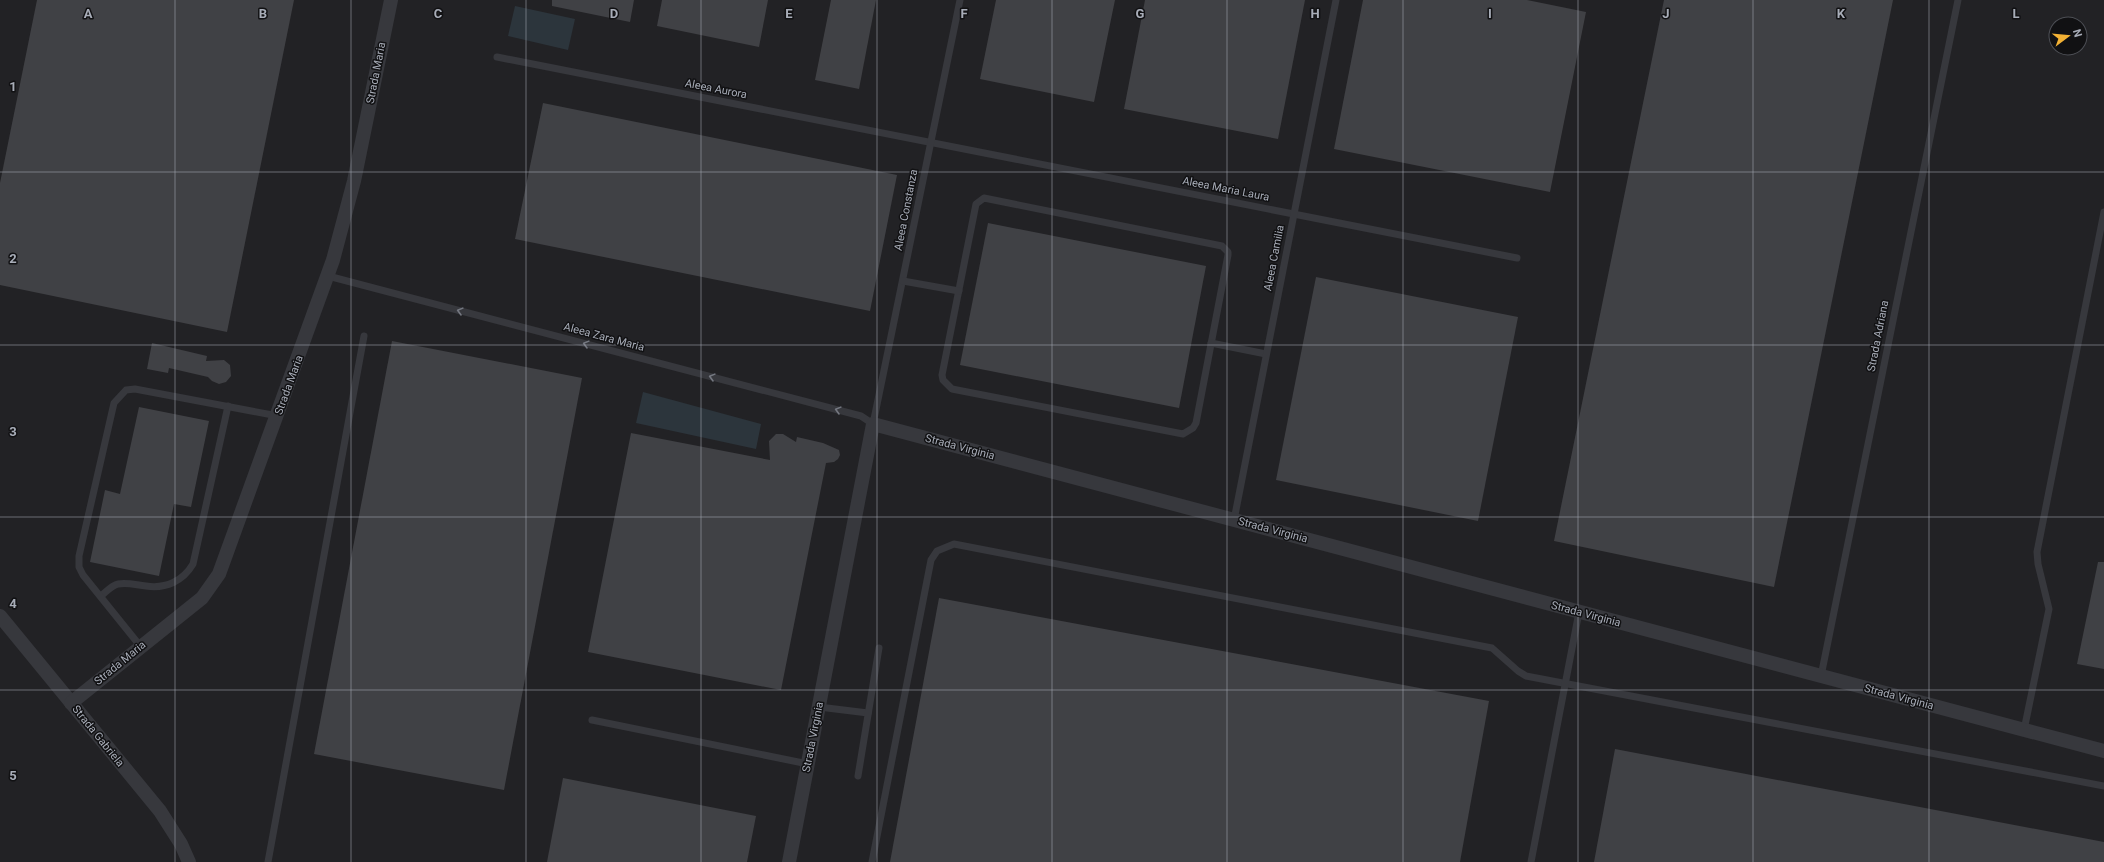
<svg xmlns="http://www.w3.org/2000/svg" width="2104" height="862" viewBox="0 0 2104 862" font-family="Roboto,sans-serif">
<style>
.built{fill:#222225;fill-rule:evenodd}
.water{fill:#2c353c}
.building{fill:#404145}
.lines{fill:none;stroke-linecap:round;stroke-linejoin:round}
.lane{stroke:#37383d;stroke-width:7}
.street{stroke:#37383d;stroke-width:14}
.oneway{stroke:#757881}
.grid{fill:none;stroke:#a8adb8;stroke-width:1;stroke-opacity:0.55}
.labels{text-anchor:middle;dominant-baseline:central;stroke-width:3;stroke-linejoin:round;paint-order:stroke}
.street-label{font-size:11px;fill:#a8adb8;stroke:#111113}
.grid-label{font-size:13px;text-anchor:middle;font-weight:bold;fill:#a8adb8;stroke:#111113;stroke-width:3;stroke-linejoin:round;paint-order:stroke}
</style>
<rect width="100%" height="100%" fill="#161618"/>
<!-- built -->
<path class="built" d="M0,0H2104V862H0ZM2056,24H2080V48H2056Z"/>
<!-- water -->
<g class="water">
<path d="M515,6L575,19L568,50L508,36Z"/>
<path d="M643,392L761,424L756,449L636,423Z"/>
</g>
<!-- building -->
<g class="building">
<path d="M37,0H294L227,332L0,285V183Z"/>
<path d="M552,0H634L630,22L552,6Z"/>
<path d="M662,0H768L759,47L657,26Z"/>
<path d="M831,0H876L859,89L815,80Z"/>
<path d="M996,0H1115L1094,102L980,79Z"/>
<path d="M1145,0H1305L1278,139L1124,109Z"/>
<path d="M1363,0H1527L1586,12L1550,192L1334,149Z"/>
<path d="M1664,0H1893L1774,587L1554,541Z"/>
<path d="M543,103L897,175L870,311L515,239Z"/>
<path d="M988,223L1206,266L1179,408L960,365Z"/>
<path d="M1316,277L1518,317L1478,521L1276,480Z"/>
<path d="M392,341L582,378L504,790L314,754Z"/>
<path d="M152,343L207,356L206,361L224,360L230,365L231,376L226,382L219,384L212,381L208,377L169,368L168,373L147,369Z"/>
<path d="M139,407L209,421L191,507L174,504L159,576L90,562L105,490L120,494Z"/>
<path d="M631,433L770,460L769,441L776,434H783L796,442L797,437L823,443L839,450L840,455L838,459L834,462L826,463L781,690L588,652Z"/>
<path d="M2098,562H2104V669L2077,664Z"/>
<path d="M939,598L1489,701L1460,862H890Z"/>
<path d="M1615,749L2104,842V862H1594Z"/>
<path d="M563,778L756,816L747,862H547Z"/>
</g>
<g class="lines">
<!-- lane -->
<g class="lane">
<path d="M497,57L1517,258"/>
<path d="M984,198L1222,246L1228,252V255L1196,423L1193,428L1183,434L952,389L943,380L942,375L976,204Z"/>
<path d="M328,276L861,416L873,424L960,0"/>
<path d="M903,281L959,291"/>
<path d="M1211,343L1266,354"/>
<path d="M1234,520L1336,0"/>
<path d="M101,596C106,592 112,585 118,584C127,582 136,585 146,586C166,589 183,581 193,564L228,406"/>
<path d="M141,647L83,575L79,567V556L114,403L126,390L135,389L278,416"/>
<path d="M1821,676L1958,0"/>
<path d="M819,707L868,713"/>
<path d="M592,720L808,764"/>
<path d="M2024,730L2049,609L2038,564L2037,552L2104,212"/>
<path d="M858,776L879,648"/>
<path d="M268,862L364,336"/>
<path d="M872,862L931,560L937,551L954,544L1492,648L1518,671L1526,676L2104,786"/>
<path d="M1531,862L1579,612"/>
</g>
<!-- street -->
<g class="street">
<path d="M0,616L160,811L181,844L189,862"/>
<path d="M71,703L202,598L219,574L333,260L354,181L391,0"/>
<path d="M789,862L873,424L2104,751"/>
</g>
</g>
<!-- one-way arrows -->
<defs><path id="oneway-chevron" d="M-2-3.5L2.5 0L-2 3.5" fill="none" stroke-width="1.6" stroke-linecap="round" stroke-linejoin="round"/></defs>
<g class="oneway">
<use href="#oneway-chevron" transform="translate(460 311) rotate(-165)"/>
<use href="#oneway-chevron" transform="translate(586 344) rotate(-165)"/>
<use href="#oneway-chevron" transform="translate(712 377) rotate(-165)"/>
<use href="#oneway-chevron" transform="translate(838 410) rotate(-165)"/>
</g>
<!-- grid -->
<path class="grid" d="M175,0V862M351,0V862M526,0V862M701,0V862M877,0V862M1052,0V862M1227,0V862M1403,0V862M1578,0V862M1753,0V862M1929,0V862M0,172H2104M0,345H2104M0,517H2104M0,690H2104"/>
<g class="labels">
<!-- street labels -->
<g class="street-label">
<text transform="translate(376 73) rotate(-79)">Strada Maria</text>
<text transform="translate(716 89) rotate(11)">Aleea Aurora</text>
<text transform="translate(1226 189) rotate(11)">Aleea Maria Laura</text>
<text transform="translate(906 210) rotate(-79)">Aleea Constanza</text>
<text transform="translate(1274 258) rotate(-79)">Aleea Camilia</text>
<text transform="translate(1878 336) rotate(-79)">Strada Adriana</text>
<text transform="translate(604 337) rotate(15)">Aleea Zara Maria</text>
<text transform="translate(289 385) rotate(-70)">Strada Maria</text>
<text transform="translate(960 447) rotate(15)">Strada Virginia</text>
<text transform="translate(1273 530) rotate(15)">Strada Virginia</text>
<text transform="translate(1586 614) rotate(15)">Strada Virginia</text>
<text transform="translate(120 663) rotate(-39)">Strada Maria</text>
<text transform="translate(1899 697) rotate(15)">Strada Virginia</text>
<text transform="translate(98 736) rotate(51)">Strada Gabriela</text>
<text transform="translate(813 737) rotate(-79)">Strada Virginia</text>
</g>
</g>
<g class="grid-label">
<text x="88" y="18">A</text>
<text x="263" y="18">B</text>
<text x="438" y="18">C</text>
<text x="614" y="18">D</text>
<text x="789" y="18">E</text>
<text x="964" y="18">F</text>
<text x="1140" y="18">G</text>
<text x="1315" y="18">H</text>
<text x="1490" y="18">I</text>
<text x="1666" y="18">J</text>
<text x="1841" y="18">K</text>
<text x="2016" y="18">L</text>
<text x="13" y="91">1</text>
<text x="13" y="263">2</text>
<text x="13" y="436">3</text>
<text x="13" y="608">4</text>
<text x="13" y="780">5</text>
</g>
<!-- north arrow -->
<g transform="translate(2068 36) rotate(74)"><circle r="19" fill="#111113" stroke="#4d4f55"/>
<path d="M0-3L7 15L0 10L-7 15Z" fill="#f2b134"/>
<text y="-6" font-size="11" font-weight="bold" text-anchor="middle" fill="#a8adb8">N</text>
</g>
</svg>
